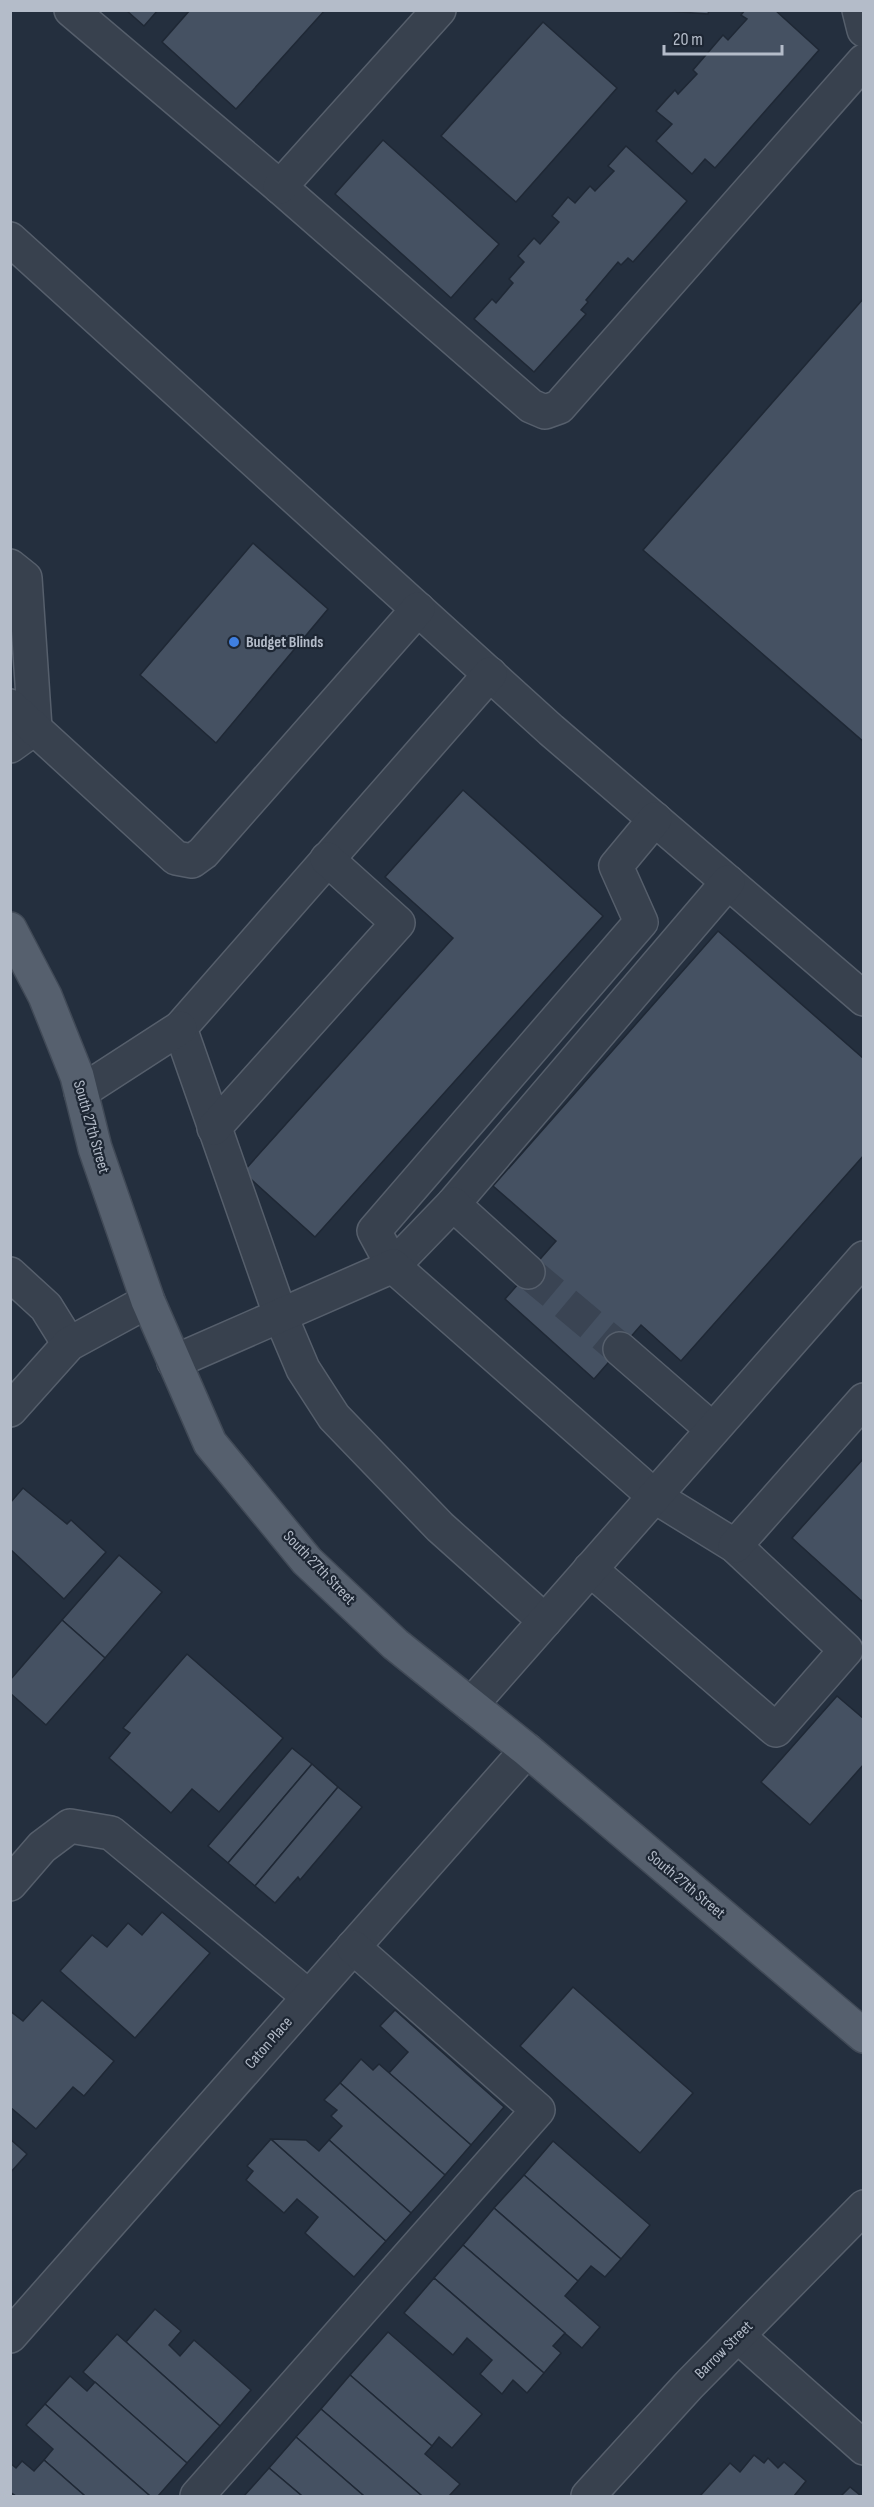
<svg xmlns="http://www.w3.org/2000/svg" width="874" height="2507" viewBox="0 0 874 2507" font-family="'Sofia Sans Condensed',sans-serif">
<style>
.building{fill:#455162;stroke:#1f2835;stroke-width:1.5}
.lines{fill:none;stroke-linecap:round;stroke-linejoin:round}
.minor-tunnel{stroke:#3a4453;stroke-width:33;stroke-dasharray:33 16;stroke-linecap:butt}
.minor-casing{stroke:#565f6c;stroke-width:36}
.major-casing{stroke:#414a57;stroke-width:36}
.minor{stroke:#38414e;stroke-width:33}
.major{stroke:#56606e;stroke-width:33}
.shop-dot{fill:#3f7fe0;stroke:#1d2633;stroke-width:2}
.labels{text-anchor:middle;dominant-baseline:central;stroke-width:4.5;stroke-linejoin:round;paint-order:stroke}
.poi-label{font-size:16px;font-weight:bold;fill:#b4bcc9;stroke:#1d2633;text-anchor:start}
.street-label{font-size:16px;fill:#b4bcc9;stroke:#1d2633}
</style>
<rect width="100%" height="100%" fill="#242f3e"/>
<!-- building -->
<g class="building">
<path d="M126,10H158L144,26Z"/>
<path d="M190,10H325L236,109L162,42Z"/>
<path d="M652,10H709L708,14Z"/>
<path d="M745,10H775L819,50L715,168L705,159L692,174L656,141L672,124L656,111L675,90L678,94L697,74L693,70L723,35L728,40L747,19L741,15Z"/>
<path d="M543,22L617,88L516,202L441,136Z"/>
<path d="M383,140L499,244L451,298L335,194Z"/>
<path d="M626,146L687,201L633,262L628,258L621,265L618,262L586,300L588,302L581,310L586,314L534,372L474,319L492,299L496,303L513,283L509,279L524,262L518,256L534,238L540,244L559,222L552,216L568,197L575,203L590,186L595,191L614,171L608,166Z"/>
<path d="M864,298V742L643,550Z"/>
<path d="M253,543L328,609L216,743L140,675Z"/>
<path d="M463,790L603,916L315,1237L243,1172L453,938L385,877Z"/>
<path d="M718,931L864,1059V1155L681,1361L641,1325L594,1379L505,1299L556,1241L493,1186Z"/>
<path d="M864,1458V1603L792,1538Z"/>
<path d="M23,1488L67,1524L71,1520L106,1552L64,1599L10,1549V1503Z"/>
<path d="M119,1555L162,1592L105,1658L62,1620Z"/>
<path d="M62,1620L105,1658L46,1725L10,1693V1680Z"/>
<path d="M187,1654L283,1738L219,1812L192,1789L171,1813L109,1758L130,1733L123,1728Z"/>
<path d="M837,1696L864,1719V1764L810,1825L761,1782Z"/>
<path d="M292,1748L312,1764L228,1863L208,1846Z"/>
<path d="M312,1764L338,1787L255,1886L228,1863Z"/>
<path d="M338,1787L362,1807L300,1880L298,1877L275,1903L255,1886Z"/>
<path d="M162,1912L210,1953L135,2038L60,1971L92,1935L107,1947L128,1923L142,1935Z"/>
<path d="M573,1987L693,2093L640,2153L520,2046Z"/>
<path d="M42,2000L114,2061L84,2096L73,2087L36,2129L10,2107V2011L23,2021Z"/>
<path d="M395,2010L504,2107L471,2145L389,2073L408,2052L380,2026Z"/>
<path d="M361,2059L373,2070L379,2064L471,2145L445,2175L340,2083Z"/>
<path d="M340,2083L445,2175L411,2213L329,2140L342,2126L331,2116L337,2110L324,2100Z"/>
<path d="M10,2139L27,2154L10,2173Z"/>
<path d="M271,2139L386,2241L354,2277L305,2233L318,2217L297,2199L284,2213L246,2180L253,2171L247,2166Z"/>
<path d="M271,2139L306,2140L319,2151L329,2140L411,2213L386,2241Z"/>
<path d="M553,2141L650,2225L621,2259L524,2175Z"/>
<path d="M524,2175L621,2259L605,2277L591,2266L578,2281L494,2208Z"/>
<path d="M494,2208L578,2281L565,2296L600,2327L582,2348L463,2245Z"/>
<path d="M463,2245L565,2333L553,2346L561,2353L544,2373L434,2278Z"/>
<path d="M434,2278L544,2373L527,2393L513,2380L502,2394L480,2374L492,2360L467,2338L453,2355L404,2313Z"/>
<path d="M155,2309L181,2331L169,2345L180,2356L194,2340L251,2390L220,2426L126,2342Z"/>
<path d="M388,2332L482,2414L452,2448L439,2437L432,2446L350,2375Z"/>
<path d="M117,2334L220,2426L187,2463L83,2372Z"/>
<path d="M350,2375L432,2446L425,2454L460,2484L449,2496H422L321,2409Z"/>
<path d="M70,2376L87,2391L95,2382L187,2463L158,2496H150L45,2404Z"/>
<path d="M45,2404L150,2496H85L44,2460L53,2449L26,2425Z"/>
<path d="M321,2409L422,2496H364L296,2437Z"/>
<path d="M296,2437L364,2496H302L269,2468Z"/>
<path d="M754,2455L764,2463L768,2458L778,2468L784,2462L806,2481L794,2496H700L730,2463L740,2472Z"/>
<path d="M44,2460L85,2496H16L10,2492V2463L16,2468L22,2461L34,2471Z"/>
<path d="M269,2468L302,2496H244Z"/>
<path d="M850,2487L861,2496H841Z"/>
</g>
<g class="lines">
<!-- minor-tunnel -->
<path class="minor-tunnel" d="M528,1272L620,1349"/>
<!-- minor casing -->
<g class="minor-casing">
<g id="minor">
<path d="M71,10L280,187L531,406L545,412L559,407L864,61"/>
<path d="M859,10L864,30"/>
<path d="M280,187L439,10"/>
<path d="M10,239L551,730L864,999"/>
<path d="M10,566L25,578L35,728L10,746"/>
<path d="M490,674L180,1028L281,1317L303,1369L334,1417L440,1527L545,1621"/>
<path d="M10,706L176,858L192,861L203,853L418,609"/>
<path d="M81,1092L180,1028"/>
<path d="M214,1128L398,923L327,859"/>
<path d="M453,1204L728,882"/>
<path d="M528,1272L453,1204L393,1266L374,1231L641,922L616,866L655,819"/>
<path d="M10,1274L46,1307L69,1344"/>
<path d="M620,1349L712,1429"/>
<path d="M174,1362L393,1266L654,1496L735,1546L846,1650L776,1730L590,1569"/>
<path d="M10,1410L69,1344L148,1301"/>
<path d="M735,1546L864,1400"/>
<path d="M471,1705L864,1258"/>
<path d="M10,1884L42,1847L70,1826L111,1833L309,1997"/>
<path d="M10,2336L527,1750"/>
<path d="M738,2336L864,2448"/>
<path d="M197,2496L538,2110L353,1947"/>
<path d="M588,2496L689,2385L864,2207"/>
</g>
</g>
<!-- major casing -->
<g class="major-casing">
<path id="major" d="M10,929L45,996L77,1076L95,1148L148,1301L210,1443L307,1561L395,1644L527,1750L864,2036"/>
</g>
<!-- minor -->
<use href="#minor" class="minor"/>
<!-- major -->
<use href="#major" class="major"/>
</g>
<!-- markers -->
<circle class="shop-dot" cx="234" cy="642" r="6"/>
<g class="labels">
<!-- poi labels -->
<g class="poi-label">
<text x="246" y="642">Budget Blinds</text>
</g>
<!-- street labels -->
<g class="street-label">
<text transform="translate(91 1127) rotate(74)">South 27th Street</text>
<text transform="translate(319 1568) rotate(46)">South 27th Street</text>
<text transform="translate(686 1885) rotate(40)">South 27th Street</text>
<text transform="translate(269 2043) rotate(-49)">Caton Place</text>
<text transform="translate(724 2350) rotate(-45)">Barrow Street</text>
</g>
</g>
<!-- border -->
<rect width="874" height="2507" fill="none" stroke="#b4bcc9" stroke-width="24"/>
<!-- scale -->
<path d="M664 45v9h118v-9" fill="none" stroke="#b4bcc9" stroke-width="3"/>
<text x="673" y="45" font-size="18" fill="#b4bcc9" stroke="#1d2633" stroke-width="4.5" paint-order="stroke">20 m</text>
</svg>
